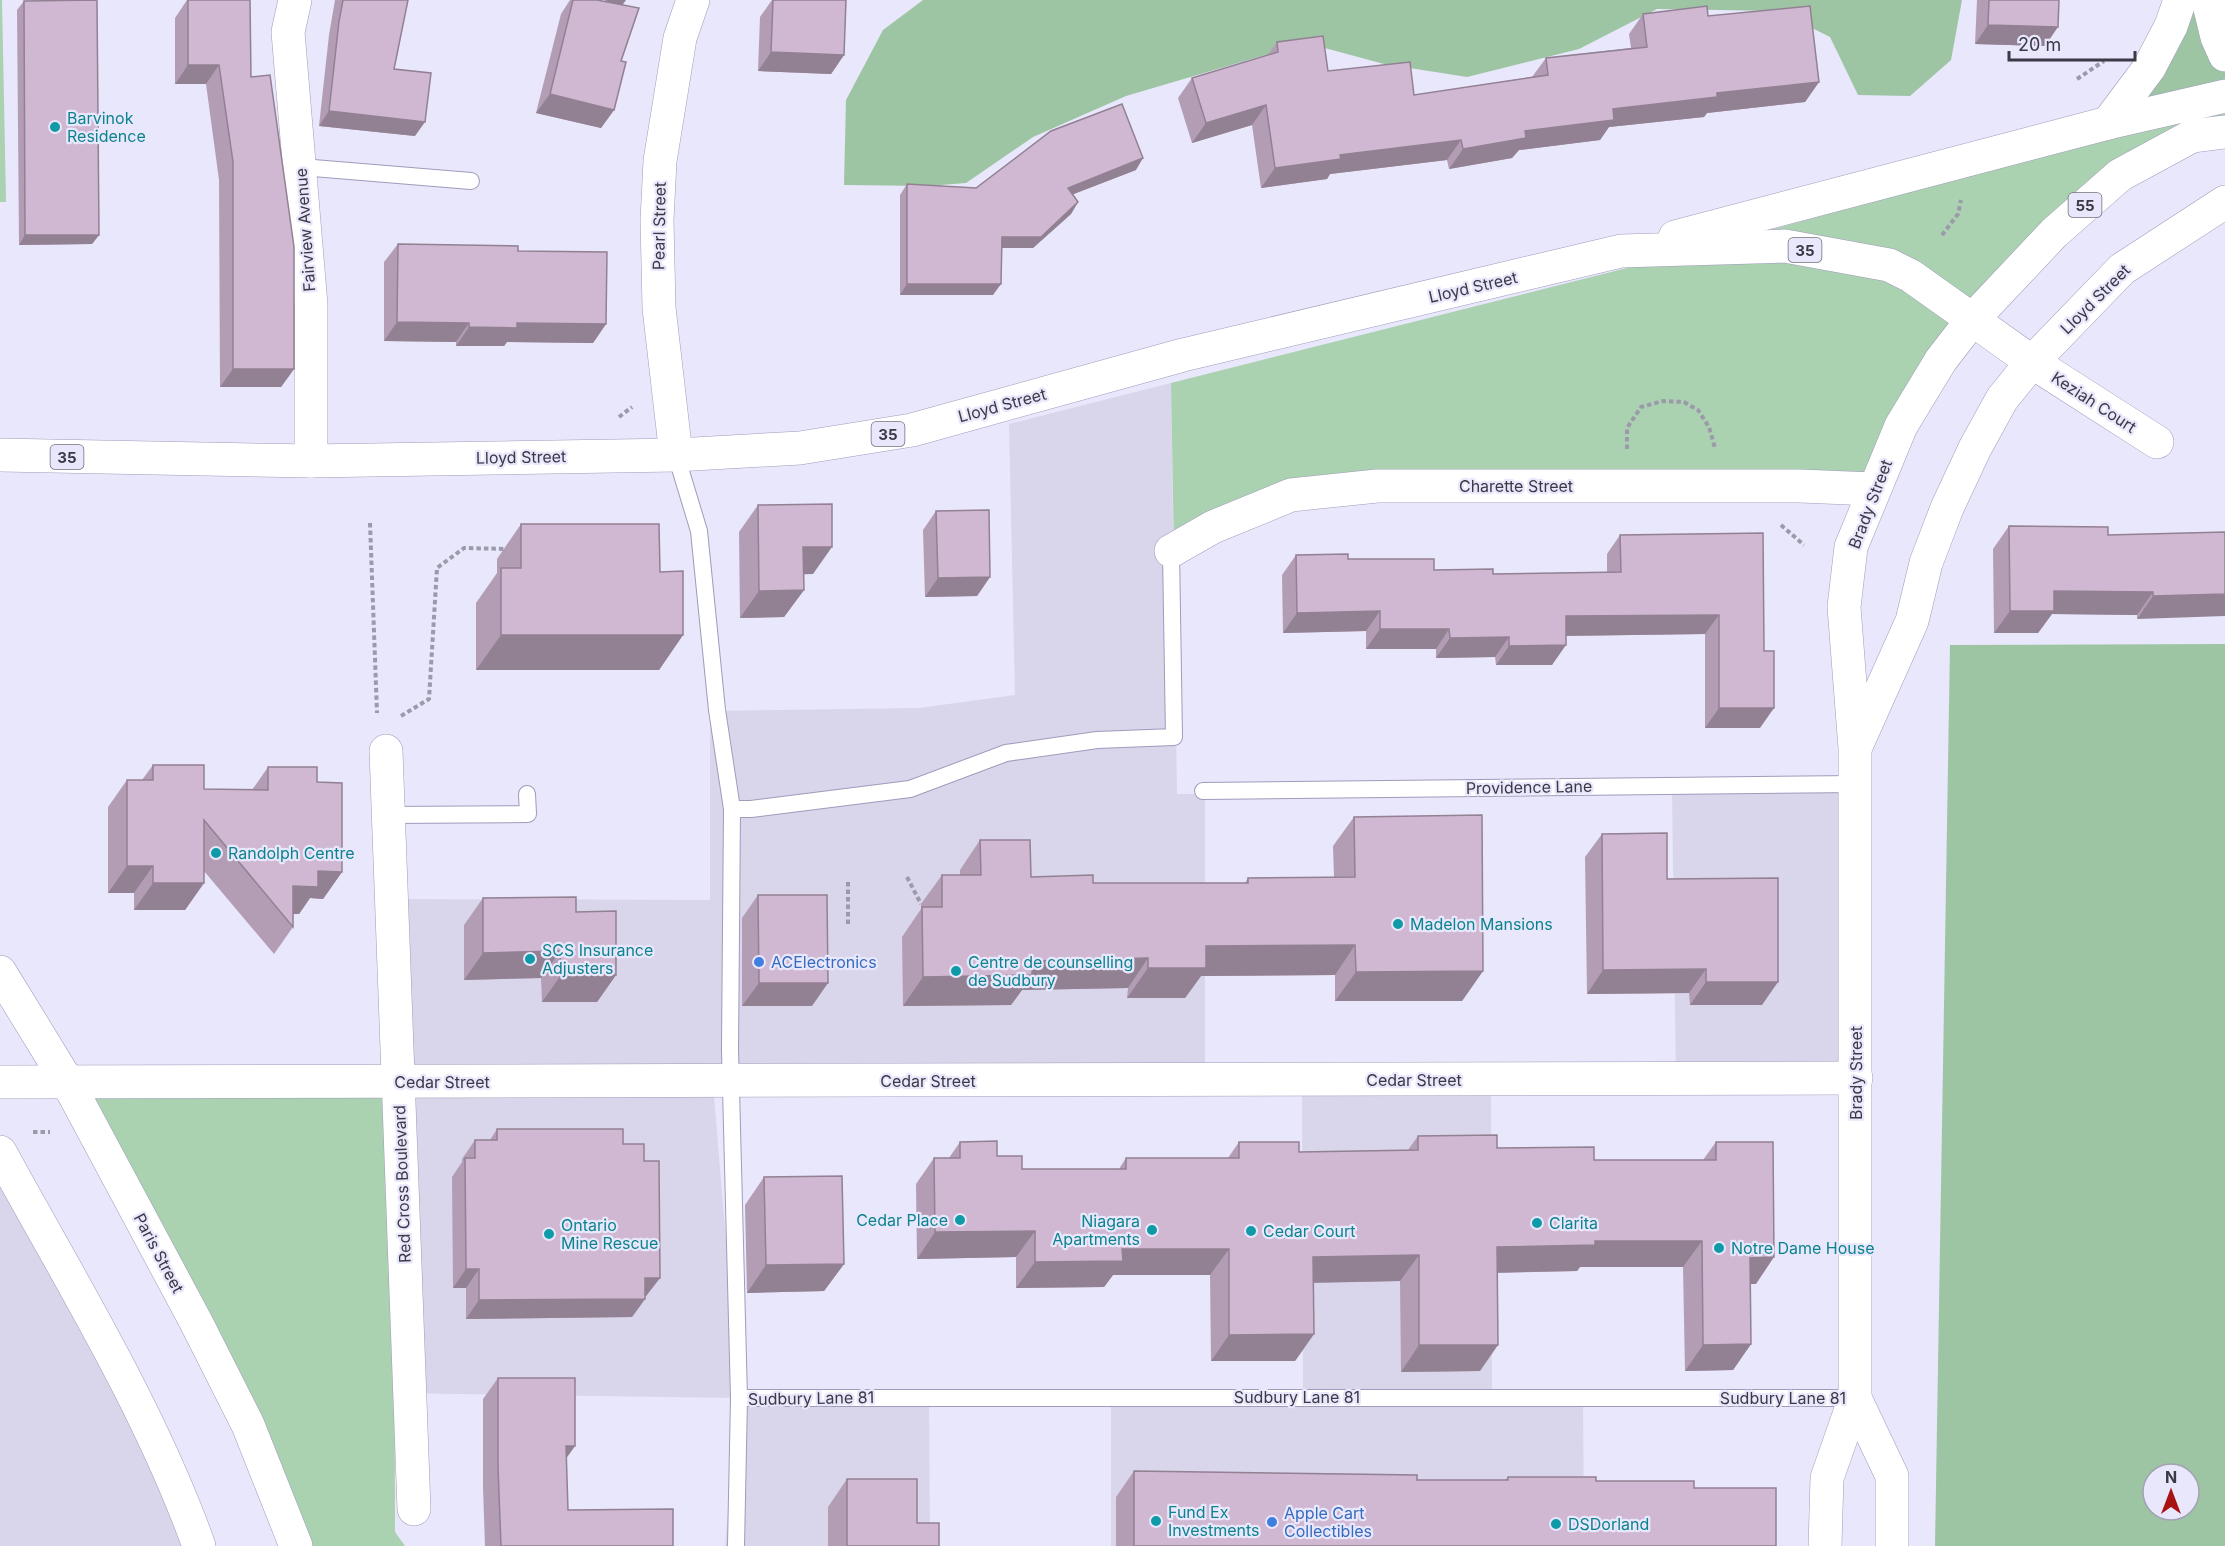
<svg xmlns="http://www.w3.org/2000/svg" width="2225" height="1546" viewBox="0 0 2225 1546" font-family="Inter,sans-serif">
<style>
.commercial{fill:#d9d5eb}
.green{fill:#aad1b0}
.forest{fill:#9dc5a3;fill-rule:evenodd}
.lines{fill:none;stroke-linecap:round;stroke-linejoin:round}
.lane-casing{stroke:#9f9bbb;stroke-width:18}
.street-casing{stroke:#9f9bbb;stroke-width:34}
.secondary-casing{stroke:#9f9bbb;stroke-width:34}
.primary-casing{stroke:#9f9bbb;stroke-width:34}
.path{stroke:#9c9aaa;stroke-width:4;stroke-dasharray:4.5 3;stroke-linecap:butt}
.lane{stroke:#fff;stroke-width:16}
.street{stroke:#fff;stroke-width:33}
.secondary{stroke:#fff;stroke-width:33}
.primary{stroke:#fff;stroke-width:33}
.wall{fill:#b39db5}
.shaded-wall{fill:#928093}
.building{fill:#d0b7d2;stroke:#928093;stroke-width:1.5}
.culture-dot{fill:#0f9aa8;stroke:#e9e7fb;stroke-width:2}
.shop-dot{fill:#3f7fe0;stroke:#e9e7fb;stroke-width:2}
.labels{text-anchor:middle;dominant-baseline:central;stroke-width:4.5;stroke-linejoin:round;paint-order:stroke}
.shield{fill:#e9e7fb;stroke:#6f6d7c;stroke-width:1.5}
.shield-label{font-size:15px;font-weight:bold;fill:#3b3946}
.culture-label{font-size:16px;fill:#0d838f;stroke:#e9e7fb;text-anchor:start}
.street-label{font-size:16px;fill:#3b3946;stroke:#e9e7fb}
.shop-label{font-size:16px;fill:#366cbe;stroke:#e9e7fb;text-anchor:start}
</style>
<rect width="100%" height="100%" fill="#e9e7fb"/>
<!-- commercial -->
<g class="commercial">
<path d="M1171,383L1177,794H1205V1083L713,1084L739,1398H929L930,1546H725L738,1398L395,1393L387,899L710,900V711L919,708L1015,695L1009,424Z"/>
<path d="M1853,786L1854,1082H1676L1672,788Z"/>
<path d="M1302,1083H1491L1492,1395L1583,1396L1584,1546H1111V1399H1303Z"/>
<path d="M0,1161L195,1546H0Z"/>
</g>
<!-- green -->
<g class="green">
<path d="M0,0H2L6,202H0Z"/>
<path d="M2225,105V142L2196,149L2050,232L1869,491L1292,498L1174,552L1171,383L1686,253Z"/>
<path d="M72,1085H394L395,1532L405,1546H300Z"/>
</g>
<!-- forest -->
<g class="forest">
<path d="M923,0H1962L1951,60L1910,96L1858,95L1830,37L1778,11L1657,9L1579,49L1467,77L1384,64L1321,47L1265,55L1126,96L1033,137L966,183L928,186L844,185L846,100L883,30Z"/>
<path d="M2176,0H2225V105L2101,137Z"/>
<path d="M2225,644V1546H1935L1950,645ZM2153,1474H2189V1510H2153Z"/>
</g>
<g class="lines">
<!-- lane casing -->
<g class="lane-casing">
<g id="lane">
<path d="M301,167L471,181"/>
<path d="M676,455L699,531L717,710L732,809L730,1050L739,1398L736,1546"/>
<path d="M1203,791L1855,784"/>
<path d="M732,809H751L910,789L1006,753L1097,740L1174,737L1171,551"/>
<path d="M388,815L528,814L527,794"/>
<path d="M739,1398H1855"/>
</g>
</g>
<!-- street casing -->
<g class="street-casing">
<g id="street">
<path d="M295,0L288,32L311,305V461"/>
<path d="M2208,0L2217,37L2225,55"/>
<path d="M2108,123L2149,68L2171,26L2180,0"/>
<path d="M2032,362L2157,442"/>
<path d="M676,455L659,308L657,220L660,161L680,38L693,0"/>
<path d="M1171,551L1213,527L1291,495L1377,486H1800L1873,489"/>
<path d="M386,751L414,1509"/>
</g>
</g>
<!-- secondary casing -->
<g class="secondary-casing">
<g id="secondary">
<path d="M1857,744L1912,621L1926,563L1947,508L1975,448L2002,399L2032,362"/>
<path d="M0,972L68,1083L196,1322L248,1425L296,1546"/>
<path d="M0,1082L1856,1078"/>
<path d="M0,1152C70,1280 150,1409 199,1546"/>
<path d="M1855,1398L1892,1476V1546"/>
<path d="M1825,1546L1827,1478L1855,1398V748L1844,607L1851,547L1901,426L1941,360L1972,320"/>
</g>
</g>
<!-- primary casing -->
<g class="primary-casing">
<g id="primary">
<path d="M1675,237L2108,123L2225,96"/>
<path d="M1972,320L2054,233L2120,175L2192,136L2225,132"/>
<path d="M0,455L311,461L676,455L800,448L912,430L1183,355L1621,251L1785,246L1889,265L1911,276L2032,362L2122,269L2225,202"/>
</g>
</g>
<!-- path -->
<g class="path">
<path d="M2077,79L2104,61"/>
<path d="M1942,235L1958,214L1961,200"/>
<path d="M619,417L632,407"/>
<path d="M1627,449V428L1641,407L1663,401L1684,402L1698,410L1709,427L1715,448"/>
<path d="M370,523L377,713"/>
<path d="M1781,525L1804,545"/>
<path d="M401,716L429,699L437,568L464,548L508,549"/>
<path d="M907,877L921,904"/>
<path d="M848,882V926"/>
<path d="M33,1132H50"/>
</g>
<!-- lane -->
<use href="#lane" class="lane"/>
<!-- street -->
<use href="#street" class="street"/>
<!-- secondary -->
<use href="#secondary" class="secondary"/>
<!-- primary -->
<use href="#primary" class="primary"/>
</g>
<!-- wall -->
<g class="wall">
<path d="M187,0H250L251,77L294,369L281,387H220L219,180L206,84H175V18Z"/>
<path d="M335,0H408L394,69L415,136L319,126L329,35Z"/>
<path d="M570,0H597L610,2L604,0L623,5L621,61L614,110L601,128L536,113L561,14Z"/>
<path d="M772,0H846L844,55L831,74L758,71L760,17Z"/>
<path d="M1977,0H2059L2045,46L1975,44Z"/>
<path d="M24,1L99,235L92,244L19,245L17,10Z"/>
<path d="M1643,14L1708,16L1819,82L1805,102L1707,113L1704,117L1609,127L1600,140L1519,150L1512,158L1449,169L1447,160L1330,174L1327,179L1261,188L1252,125L1192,143L1178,98L1192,78L1267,56L1277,42L1328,71L1414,95L1532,77L1546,58L1631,48L1629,34Z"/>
<path d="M1136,170L1073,194L1078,202L1071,214L1033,248H1002L993,295H900V195L907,184L976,188Z"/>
<path d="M398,244L518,251L606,324L593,343L507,342L504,346H456V342L384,341V262Z"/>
<path d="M758,505L813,574H803L804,590L784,617L740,618L739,532Z"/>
<path d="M936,511L990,577L977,596L925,597L923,530Z"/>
<path d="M521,524L660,572L683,635L659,670H476V603L497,573V559Z"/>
<path d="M2009,526L2108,535L2225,532L2137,619V615L2052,614L2038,633H1994L1993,549Z"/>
<path d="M1763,533L1760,728H1705V634L1566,636L1552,665H1496L1495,657L1436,658V649H1366V631L1283,633L1282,575L1296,555L1348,559L1434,570L1493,574L1607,572V554L1620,535Z"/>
<path d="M153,765L204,789L252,790L268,767L317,782L342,872L323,899L310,898L299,914H293V927L274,954L204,871V883L185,910H134V893H108V807L127,780H142Z"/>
<path d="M1354,817L1483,971L1462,1001H1335V975L1201,976L1185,998H1127L1128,988L1022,990L1011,1005L903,1006L902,937L921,909V904L942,875H960V870L980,840L1031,877L1093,883H1245L1248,878L1334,877L1333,846Z"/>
<path d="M1602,834L1667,879L1762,1005H1690L1689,993L1587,994L1585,857Z"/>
<path d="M758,895L812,1006H742V918Z"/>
<path d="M483,898L576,912L616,975L597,1002H542L541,978L464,980V925Z"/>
<path d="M497,1129L623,1144L644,1161L660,1278L646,1296H645V1299L632,1317L466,1319V1288H453L452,1177L462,1162V1159L475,1140H490Z"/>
<path d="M1418,1136L1497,1148L1594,1160H1703L1716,1142L1756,1284H1751V1344L1733,1370L1685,1371L1683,1267H1580L1577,1271L1498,1273L1480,1371L1401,1372L1400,1281L1313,1283L1314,1334L1295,1361H1211L1210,1275H1113L1104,1287L1016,1288V1257L917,1259L916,1184L934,1158H949L960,1142L997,1156L1022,1169H1119L1126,1158H1228L1239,1142L1299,1152L1408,1150Z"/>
<path d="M764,1177L844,1264L824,1291L747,1293L745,1205Z"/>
<path d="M498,1378L575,1446L566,1458L568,1510L673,1546H485L483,1488V1399Z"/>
<path d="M1134,1471L1417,1480H1505L1508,1477L1596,1481L1694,1488L1776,1546H1116V1497Z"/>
<path d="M847,1479L917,1523L939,1546H828V1507Z"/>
</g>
<!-- shaded-wall -->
<g class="shaded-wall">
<path d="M604,0H626L621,7Z"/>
<path d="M1988,25L2058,27L2045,46L1975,44Z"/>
<path d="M771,52L844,55L831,74L758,71Z"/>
<path d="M188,65H219L206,84H175Z"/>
<path d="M1819,82L1805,102L1707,113L1704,117L1609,127L1600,140L1519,150L1512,158L1449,169L1463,149L1525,131L1613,109L1717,93Z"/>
<path d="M550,94L614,110L601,128L536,113Z"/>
<path d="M1266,105L1252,125L1192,143L1206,123Z"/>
<path d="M329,111L425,122L415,136L319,126Z"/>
<path d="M1461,140L1447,160L1330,174L1327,179L1261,188L1275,168L1340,155Z"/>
<path d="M1143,158L1136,170L1061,199L1068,188Z"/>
<path d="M1078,202L1071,214L1033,248H994L1002,237Z"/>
<path d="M25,235H99L92,244L19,245Z"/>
<path d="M907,284H1001L993,295H900Z"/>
<path d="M397,322L469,323L456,342L384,341Z"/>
<path d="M517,323L606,324L593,343L507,342L504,346H456L469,327Z"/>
<path d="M233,369H294L281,387H220Z"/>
<path d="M803,547H832L813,574L783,575Z"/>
<path d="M990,577L977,596L925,597L938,578Z"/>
<path d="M804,590L784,617L740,618L759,591Z"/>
<path d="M2054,591L2153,592L2137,615L2052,614L2038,633H1994L2010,611Z"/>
<path d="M2225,594V616L2137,619L2153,596Z"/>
<path d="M1380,611L1366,631L1283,633L1297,613Z"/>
<path d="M1719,615L1705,634L1552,636L1566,616Z"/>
<path d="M1380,629H1449L1436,649H1366Z"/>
<path d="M501,635H683L659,670H476Z"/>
<path d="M1509,637L1495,657L1436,658L1450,638Z"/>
<path d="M1566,645L1552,665H1496L1509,646Z"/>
<path d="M1719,708H1774L1760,728H1705Z"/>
<path d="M127,866H153L134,893H108Z"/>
<path d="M318,871L342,872L323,899L310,898L299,914H282L293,886Z"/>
<path d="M153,883H204L185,910H134Z"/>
<path d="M1355,945L1335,975L1201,976L1185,998H1127L1148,968L1206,946Z"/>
<path d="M560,951L541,978L464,980L483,953Z"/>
<path d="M1148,958L1128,988L1022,990L1011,1005L903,1006L923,977L1032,961Z"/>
<path d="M1706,969L1689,993L1587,994L1603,970Z"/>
<path d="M1483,971L1462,1001H1335L1356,972Z"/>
<path d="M561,975H616L597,1002H542Z"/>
<path d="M1706,982H1778L1762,1005H1690Z"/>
<path d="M759,983H828L812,1006H742Z"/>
<path d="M1035,1231L1016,1257L917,1259L935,1232Z"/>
<path d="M1595,1241H1702L1683,1267H1580L1577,1271L1479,1273L1497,1247Z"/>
<path d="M1122,1249H1229L1210,1275H1113L1104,1287L1016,1288L1035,1262Z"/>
<path d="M1419,1255L1400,1281L1295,1283L1313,1257Z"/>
<path d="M1774,1257L1756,1284H1732L1750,1258Z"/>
<path d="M844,1264L824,1291L747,1293L766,1265Z"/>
<path d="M466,1269H479L466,1288H453Z"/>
<path d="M645,1278H660L646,1296L632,1297Z"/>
<path d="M645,1299L632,1317L466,1319L479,1300Z"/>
<path d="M1314,1334L1295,1361H1211L1229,1335Z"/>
<path d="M1751,1344L1733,1370L1685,1371L1703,1345Z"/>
<path d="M1419,1345H1498L1480,1371L1401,1372Z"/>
<path d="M566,1446H575L560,1467Z"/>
</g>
<!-- building -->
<g class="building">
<path d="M97,0L99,235H25L24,1Z"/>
<path d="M188,0H250L251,77L270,75L294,247V369H233V162L219,65H188Z"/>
<path d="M343,0H408L394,69L431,73L425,122L329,111L339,21Z"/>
<path d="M573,0H597L639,8L621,61L626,62L614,110L550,94Z"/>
<path d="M773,0H846L844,55L771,52Z"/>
<path d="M1989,0H2059L2058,27L1988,25Z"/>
<path d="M1707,6L1708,16L1810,6L1819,82L1717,93V97L1613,109L1614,120L1525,131L1526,138L1463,149L1461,140L1340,155L1341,159L1275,168L1266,105L1206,123L1192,78L1278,52L1277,42L1323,36L1328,71L1410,62L1414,95L1548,75L1546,58L1647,47L1643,14Z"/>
<path d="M1122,104L1143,158L1068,188L1078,202L1041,237H1002L1001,284H907V184L976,188L1051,131Z"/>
<path d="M398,244L518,246V251L607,252L606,324L517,323V328L469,327V323L397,322Z"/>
<path d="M832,504V547H803L804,590L759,591L758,505Z"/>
<path d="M989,510L990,577L938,578L936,511Z"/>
<path d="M521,524H659L660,572L683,571V635H501V568H521Z"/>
<path d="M2009,526L2108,527V535L2225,532V594L2153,596V592L2054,591V611H2010Z"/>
<path d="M1763,533L1764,651H1774V708H1719V615L1566,616V645L1509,646V637L1450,638L1449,629H1380V611L1297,613L1296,555L1348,554V559H1434V570L1493,569V574L1621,572L1620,535Z"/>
<path d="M153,765H204V789L268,790V767H317V782L342,783V872L318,871V887L293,886V927L204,820V883H153V866H127V780H153Z"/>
<path d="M1482,815L1483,971L1356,972L1355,945L1206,946V968H1148V958L1032,961V975L923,977L922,907H942V875H981L980,840H1030L1031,877L1093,875V883H1248V878L1355,877L1354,817Z"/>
<path d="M1667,833V879L1778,878V982H1706V969L1603,970L1602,834Z"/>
<path d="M758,895H827L828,983H759Z"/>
<path d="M576,897V912L616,911V975H561L560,951L483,953V898Z"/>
<path d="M497,1129H623V1144H644V1161H659L660,1278H645V1299L479,1300V1269H466L465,1158H475V1140H497Z"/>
<path d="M1497,1135V1148L1594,1147V1160H1716V1142H1773L1774,1257L1750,1258L1751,1344L1703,1345L1702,1241H1595V1245L1497,1247L1498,1345H1419V1255L1313,1257L1314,1334L1229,1335V1249H1122L1123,1261L1035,1262V1231L935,1232L934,1158H960V1142L997,1141V1156H1022V1169H1126V1158H1239V1142H1299V1152L1418,1150V1136Z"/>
<path d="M842,1176L844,1264L766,1265L764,1177Z"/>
<path d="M498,1378H575V1446H566L568,1510L673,1509V1546H501L498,1467Z"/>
<path d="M1134,1471L1417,1475V1480H1508V1477H1596V1481H1694V1488H1776V1546H1134Z"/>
<path d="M847,1479H917V1523H939V1546H847Z"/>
</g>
<!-- markers -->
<g class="culture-dot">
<circle cx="55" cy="127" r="6"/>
<circle cx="216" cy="853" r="6"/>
<circle cx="1398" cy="924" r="6"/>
<circle cx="530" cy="959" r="6"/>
<circle cx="956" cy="971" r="6"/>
<circle cx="960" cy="1220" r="6"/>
<circle cx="1537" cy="1223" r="6"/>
<circle cx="1152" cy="1230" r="6"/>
<circle cx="1251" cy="1231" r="6"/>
<circle cx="549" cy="1234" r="6"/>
<circle cx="1719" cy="1248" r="6"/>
<circle cx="1156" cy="1521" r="6"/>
<circle cx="1556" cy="1524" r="6"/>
</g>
<g class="shop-dot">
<circle cx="759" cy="962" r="6"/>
<circle cx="1272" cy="1522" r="6"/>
</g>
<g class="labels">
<!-- shield labels -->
<g class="shield">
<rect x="2068.5" y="193" width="33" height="24" rx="4.5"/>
<rect x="1788.5" y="238" width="33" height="24" rx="4.5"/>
<rect x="871.5" y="422" width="33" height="24" rx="4.5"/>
<rect x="50.5" y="445" width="33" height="24" rx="4.5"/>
</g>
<g class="shield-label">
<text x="2085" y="205">55</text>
<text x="1805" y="250">35</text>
<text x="888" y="434">35</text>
<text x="67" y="457">35</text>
</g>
<!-- culture labels -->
<g class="culture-label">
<text x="67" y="118">Barvinok<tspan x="67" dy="18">Residence</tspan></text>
<text x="228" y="853">Randolph Centre</text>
<text x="1410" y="924">Madelon Mansions</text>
<text x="542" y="950">SCS Insurance<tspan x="542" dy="18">Adjusters</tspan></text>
<text x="968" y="962">Centre de counselling<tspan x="968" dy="18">de Sudbury</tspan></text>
<text x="948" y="1220" text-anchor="end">Cedar Place</text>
<text x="1140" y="1221" text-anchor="end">Niagara<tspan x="1140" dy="18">Apartments</tspan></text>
<text x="1549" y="1223">Clarita</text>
<text x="561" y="1225">Ontario<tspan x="561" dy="18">Mine Rescue</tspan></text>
<text x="1263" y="1231">Cedar Court</text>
<text x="1731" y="1248">Notre Dame House</text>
<text x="1168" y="1512">Fund Ex<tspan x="1168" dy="18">Investments</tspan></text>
<text x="1568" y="1524">DSDorland</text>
</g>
<!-- street labels -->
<g class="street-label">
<text transform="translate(659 226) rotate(-89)">Pearl Street</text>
<text transform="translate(305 230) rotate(-94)">Fairview Avenue</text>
<text transform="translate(1473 287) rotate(-13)">Lloyd Street</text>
<text transform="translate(2095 299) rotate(-45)">Lloyd Street</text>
<text transform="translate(2094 402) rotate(33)">Keziah Court</text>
<text transform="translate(1002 405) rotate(-15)">Lloyd Street</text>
<text transform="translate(521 457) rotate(-1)">Lloyd Street</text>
<text x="1516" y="486">Charette Street</text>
<text transform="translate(1870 504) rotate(-69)">Brady Street</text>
<text transform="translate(1529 787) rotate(-1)">Providence Lane</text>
<text transform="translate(1856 1073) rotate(-90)">Brady Street</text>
<text x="1414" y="1080">Cedar Street</text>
<text x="928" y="1081">Cedar Street</text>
<text x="442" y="1082">Cedar Street</text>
<text transform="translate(402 1184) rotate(-92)">Red Cross Boulevard</text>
<text transform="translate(159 1253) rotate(62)">Paris Street</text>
<text x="1297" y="1397">Sudbury Lane 81</text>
<text transform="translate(811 1398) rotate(-1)">Sudbury Lane 81</text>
<text x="1783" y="1398">Sudbury Lane 81</text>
</g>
<!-- shop labels -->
<g class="shop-label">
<text x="771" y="962">ACElectronics</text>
<text x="1284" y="1513">Apple Cart<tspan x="1284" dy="18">Collectibles</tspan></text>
</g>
</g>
<!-- north arrow -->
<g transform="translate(2171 1492)"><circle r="28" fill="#e9e7fb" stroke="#a3a1b3" stroke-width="1.5"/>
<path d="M0-4.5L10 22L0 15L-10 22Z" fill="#a81314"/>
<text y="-9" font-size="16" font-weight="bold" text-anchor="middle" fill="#3b3946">N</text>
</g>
<!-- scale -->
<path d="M2009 51v9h126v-9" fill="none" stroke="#3b3946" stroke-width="3"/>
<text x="2018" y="51" font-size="18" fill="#3b3946" stroke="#e9e7fb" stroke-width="4.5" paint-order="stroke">20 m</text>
</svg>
